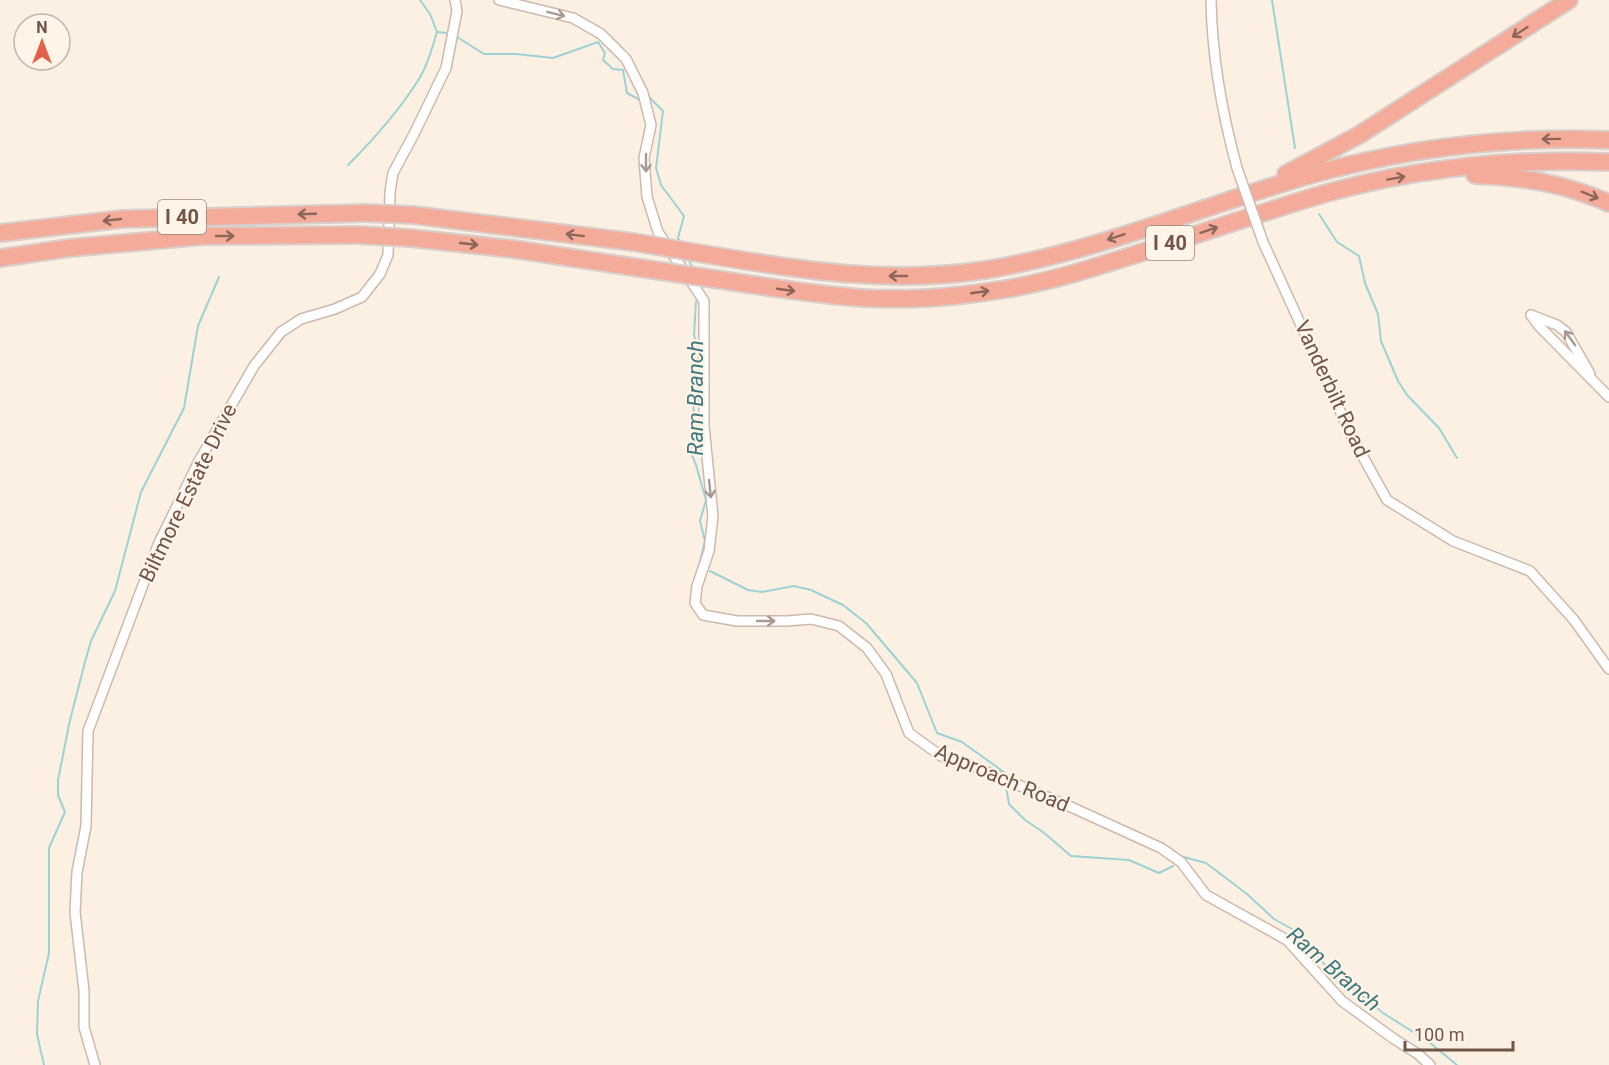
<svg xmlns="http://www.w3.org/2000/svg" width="1609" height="1065" viewBox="0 0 1609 1065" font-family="Roboto,sans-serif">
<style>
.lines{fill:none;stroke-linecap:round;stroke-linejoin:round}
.stream{stroke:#9ed1d5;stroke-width:2}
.street-casing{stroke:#ceb9ac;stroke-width:12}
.highway-casing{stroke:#d8cfcc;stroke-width:20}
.street{stroke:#fff;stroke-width:9}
.highway{stroke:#f4ab9a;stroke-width:16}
.street-bridge-casing{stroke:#ceb9ac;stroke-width:12;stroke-linecap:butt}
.highway-bridge-casing{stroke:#d8cfcc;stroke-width:20;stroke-linecap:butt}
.street-bridge{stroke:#fff;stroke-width:9}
.highway-bridge{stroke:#f4ab9a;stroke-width:16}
.oneway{stroke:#aa9992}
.oneway2{stroke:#8c6659}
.labels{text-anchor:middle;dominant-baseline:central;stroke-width:4.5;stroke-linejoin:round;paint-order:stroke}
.shield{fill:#fef4e8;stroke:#9c8579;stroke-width:1.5}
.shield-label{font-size:20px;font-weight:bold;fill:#725549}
.street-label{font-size:21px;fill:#725549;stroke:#fef4e8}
.water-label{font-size:22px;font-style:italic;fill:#41787e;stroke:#fef4e8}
</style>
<rect width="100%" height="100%" fill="#fbf0e2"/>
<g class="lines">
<!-- stream -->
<g class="stream">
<path d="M420,0L430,14L437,32"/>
<path d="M1272,0L1295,148"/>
<path d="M437,32L448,33"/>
<path d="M457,37L484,54H516L553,58L598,42L605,53L603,60L613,69L623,70L627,93L640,100"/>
<path d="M650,98L663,111L656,168L661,185L684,216L678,238L681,244"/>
<path d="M348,165C374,139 399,111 419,79C428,65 432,48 437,32"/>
<path d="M1319,214L1337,242L1359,256L1365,283L1378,314L1381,341L1398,381L1407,395L1439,428L1457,458"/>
<path d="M687,257L693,268"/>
<path d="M696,301L694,335L699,352L693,385L694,434L690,450L696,465L706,500L700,521L705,541L700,562"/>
<path d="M710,571L748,590L762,592L794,586L811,590L843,605L866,623L917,683L937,733L962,742L1008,775"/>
<path d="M1006,787L1009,804L1025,820L1043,832L1071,856L1129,860L1159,873L1173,866"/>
<path d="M1180,856L1206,863L1247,894L1274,919L1301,934L1324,964L1383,1013L1429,1042L1457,1065"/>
<path d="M44,1065L37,1034L38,1001L49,953V848L65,812L58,795V780L70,720L85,662L91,641L115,591L141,492L184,408L198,326L219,277"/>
</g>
<!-- street casing -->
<g class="street-casing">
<g id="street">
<path d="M499,0L573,18L601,34L626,59L643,93L651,125L644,158L647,197L658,232L704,301V426L713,516L709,551L697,586L695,603L703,615L737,621H787L811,619L839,626L867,648L886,674L909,733L941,756L968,764L1071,807L1161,848L1181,862L1206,895L1287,940L1342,1001L1394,1039L1418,1054L1430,1065"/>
<path d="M1211,0C1212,57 1222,113 1237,168"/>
<path d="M1263,242L1352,437L1387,500L1453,541L1530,571L1574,620L1609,669"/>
<path d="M1531,315L1539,326L1609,397"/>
<path d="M1531,315L1557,325L1566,332L1590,374"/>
<path d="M95,1065L84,1027V991L75,912L77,872L86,826L88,731L158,545L199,461L254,366L281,332L301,319L335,309L362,297L380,274L388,255L390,192L393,173L414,134L446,68L457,11L455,0"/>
</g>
</g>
<!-- highway casing -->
<g class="highway-casing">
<g id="highway">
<path d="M1286,174L1359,135L1569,0"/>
<path d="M1475,175C1525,177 1562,183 1609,203"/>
<path d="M413,215L633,242"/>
<path d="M0,233L122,219L366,213"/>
<path d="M410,238L513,249L640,268"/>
<path d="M716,256C805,271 894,284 985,270C1096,252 1202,206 1310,175C1407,148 1508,136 1609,140"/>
<path d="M0,258L69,248L204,236L359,235"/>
<path d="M728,281C773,288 818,295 863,298C915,301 967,296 1017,287C1059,279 1099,266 1140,253C1197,234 1255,215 1313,197C1408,169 1510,158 1609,162"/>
</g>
</g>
<!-- street -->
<use href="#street" class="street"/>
<!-- highway -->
<use href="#highway" class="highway"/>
<!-- street-bridge casing -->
<g class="street-bridge-casing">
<path id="street-bridge" d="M1237,168L1263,242"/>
</g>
<!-- highway-bridge casing -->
<g class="highway-bridge-casing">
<g id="highway-bridge">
<path d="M366,213L413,215"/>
<path d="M359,235L410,238"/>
<path d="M633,242L716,256"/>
<path d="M640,268L728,281"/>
</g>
</g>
<!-- street-bridge -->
<use href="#street-bridge" class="street-bridge"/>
<!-- highway-bridge -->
<use href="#highway-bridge" class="highway-bridge"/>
</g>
<!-- one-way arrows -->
<defs><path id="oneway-shaft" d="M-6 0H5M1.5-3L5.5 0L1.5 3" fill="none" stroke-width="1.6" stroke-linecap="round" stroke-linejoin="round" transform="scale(1.5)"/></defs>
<g class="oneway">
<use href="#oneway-shaft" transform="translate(556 14) rotate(14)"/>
<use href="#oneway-shaft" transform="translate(646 163) rotate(90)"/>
<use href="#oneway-shaft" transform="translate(1570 338) rotate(-126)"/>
<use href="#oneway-shaft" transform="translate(710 489) rotate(84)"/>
<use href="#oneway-shaft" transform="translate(766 621)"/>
</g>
<g class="oneway2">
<use href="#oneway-shaft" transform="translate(1520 32) rotate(147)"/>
<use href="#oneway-shaft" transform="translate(1551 139) rotate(179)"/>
<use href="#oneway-shaft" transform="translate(1396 178) rotate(-10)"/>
<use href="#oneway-shaft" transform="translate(1590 195) rotate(22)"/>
<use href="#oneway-shaft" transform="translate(307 214) rotate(178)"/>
<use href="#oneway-shaft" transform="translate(112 220) rotate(174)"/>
<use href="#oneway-shaft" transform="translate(1209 230) rotate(-18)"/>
<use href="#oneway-shaft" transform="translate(575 235) rotate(-173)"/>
<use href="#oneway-shaft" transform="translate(225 236)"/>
<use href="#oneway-shaft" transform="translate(1116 237) rotate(162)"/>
<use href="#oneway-shaft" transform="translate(469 244) rotate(6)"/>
<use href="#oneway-shaft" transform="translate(898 276) rotate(-180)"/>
<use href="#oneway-shaft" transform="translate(786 290) rotate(8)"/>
<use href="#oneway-shaft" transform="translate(980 292) rotate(-8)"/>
</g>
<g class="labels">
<!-- shield labels -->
<g class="shield">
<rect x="158" y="200" width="48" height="34" rx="4.5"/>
<rect x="1146" y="226" width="48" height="34" rx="4.5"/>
</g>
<g class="shield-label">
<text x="182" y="217">I 40</text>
<text x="1170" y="243">I 40</text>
</g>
<!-- street labels -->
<g class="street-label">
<text transform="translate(1332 389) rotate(65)">Vanderbilt Road</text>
<text transform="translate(188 493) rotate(-64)">Biltmore Estate Drive</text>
<text transform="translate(1002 778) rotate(23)">Approach Road</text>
</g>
<!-- water labels -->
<g class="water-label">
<text transform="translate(695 398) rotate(-90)">Ram Branch</text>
<text transform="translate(1334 969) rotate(41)">Ram Branch</text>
</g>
</g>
<!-- north arrow -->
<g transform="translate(42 42)"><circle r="28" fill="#fef4e8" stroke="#c6b4a8" stroke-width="1.5"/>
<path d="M0-4.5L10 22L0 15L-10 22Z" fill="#e2614a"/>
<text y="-9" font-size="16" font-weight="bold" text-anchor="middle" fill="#725549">N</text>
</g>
<!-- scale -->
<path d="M1405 1041v9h108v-9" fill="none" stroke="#725549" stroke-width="3"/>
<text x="1414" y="1041" font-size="18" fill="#725549" stroke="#fef4e8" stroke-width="4.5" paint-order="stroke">100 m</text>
</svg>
